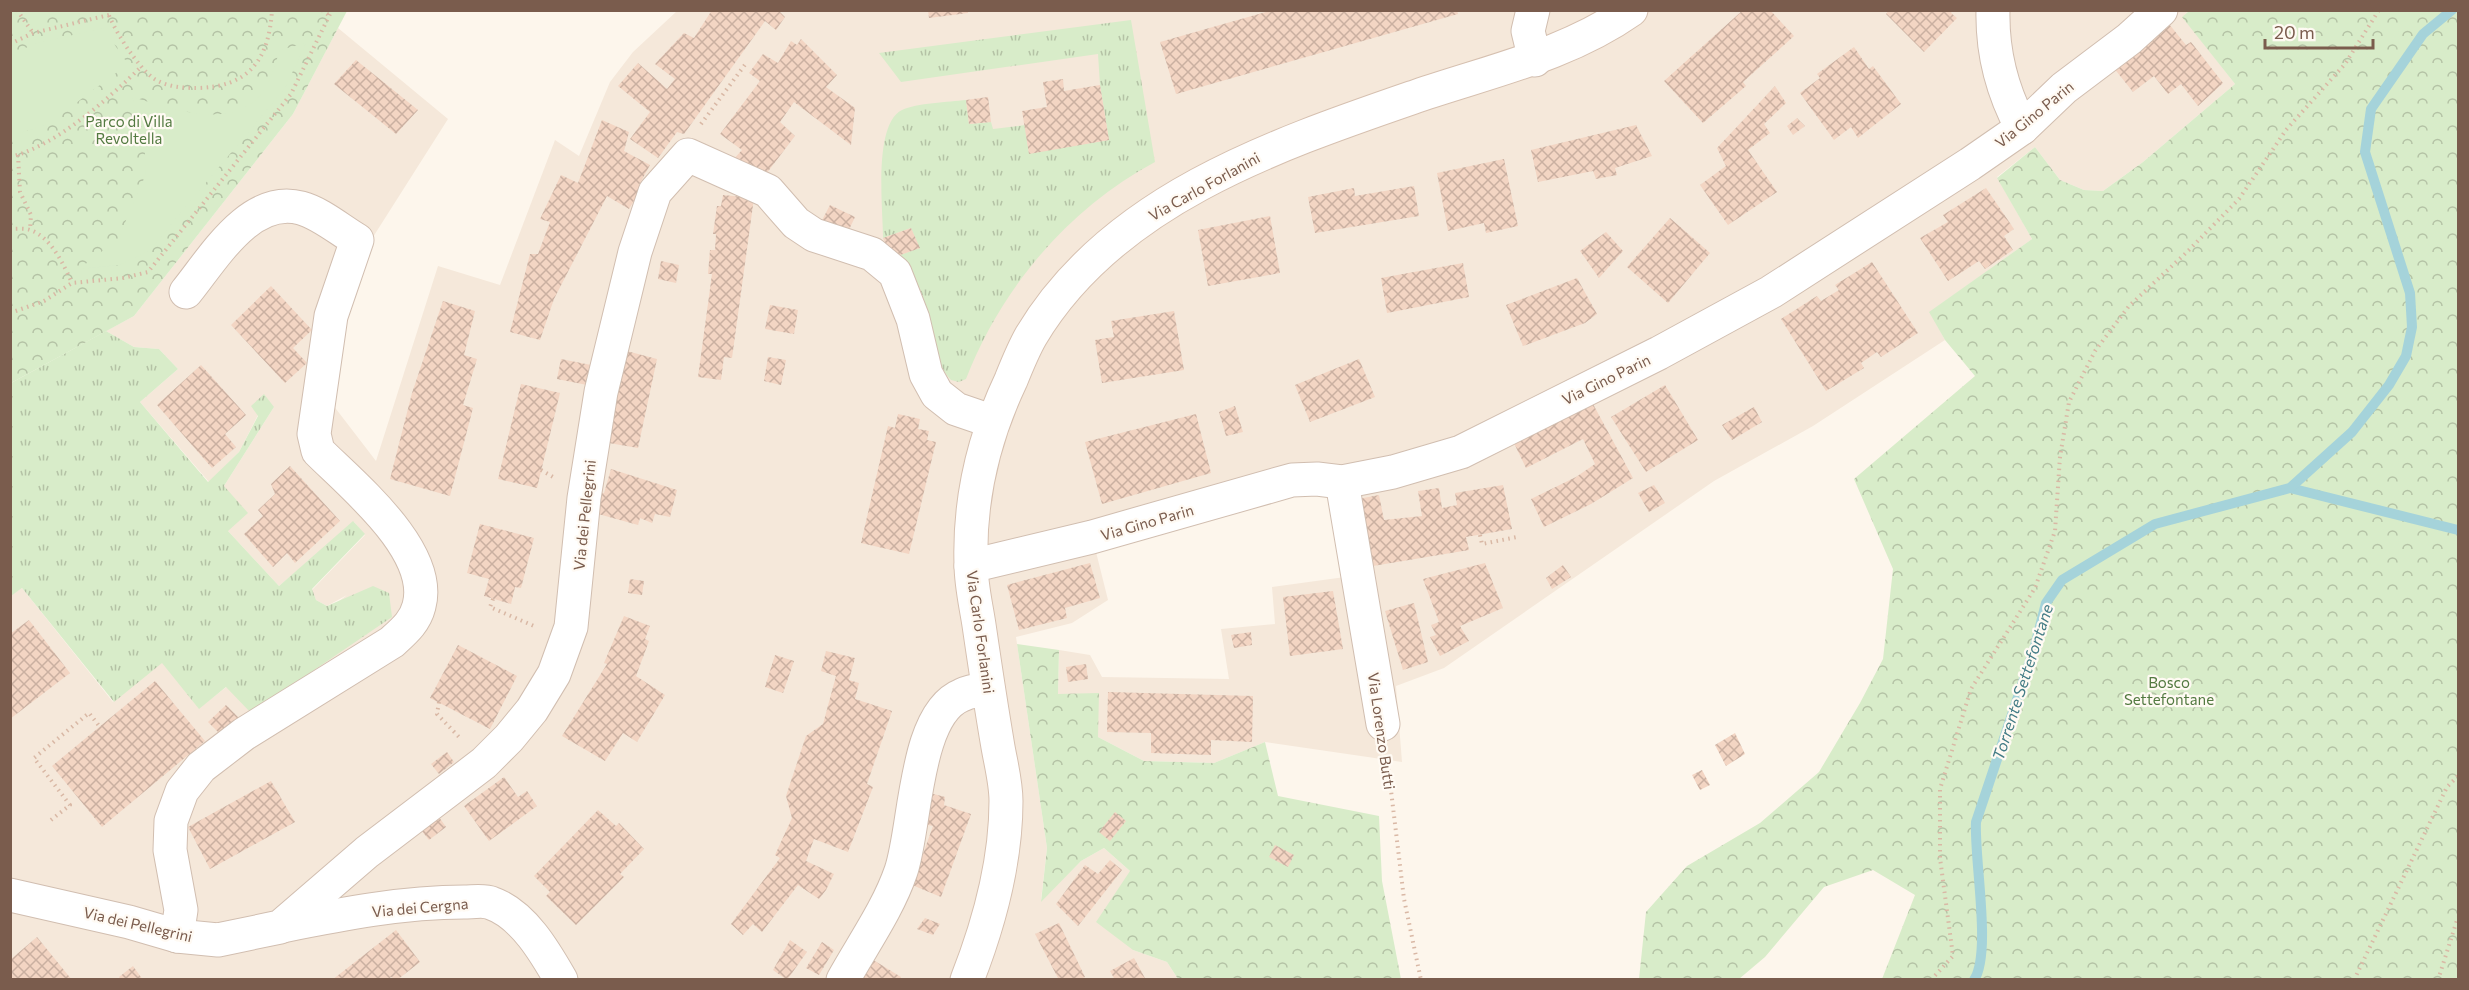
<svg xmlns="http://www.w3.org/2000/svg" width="2469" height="990" viewBox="0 0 2469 990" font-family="Commissioner,sans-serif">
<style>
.residential{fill:#f5e8da}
.grass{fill:url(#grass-tufts)}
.forest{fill:url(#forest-crowns)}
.garden{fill:#d8ecc9}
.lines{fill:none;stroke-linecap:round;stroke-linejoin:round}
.stream{stroke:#a5d3da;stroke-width:10}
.building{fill:url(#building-cross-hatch)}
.minor-casing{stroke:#d1beb0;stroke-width:35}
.secondary-casing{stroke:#d6c0b0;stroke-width:35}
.path{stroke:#d9b8a5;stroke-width:4;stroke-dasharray:1.5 4.5;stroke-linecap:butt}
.minor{stroke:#fff;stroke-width:33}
.secondary{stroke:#fff;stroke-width:33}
.labels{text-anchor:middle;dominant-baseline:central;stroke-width:4.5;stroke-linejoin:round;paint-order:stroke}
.street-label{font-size:15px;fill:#7a5c4d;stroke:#fffaf3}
.park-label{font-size:15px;fill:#537a41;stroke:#fffaf3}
.water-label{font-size:16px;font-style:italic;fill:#437c86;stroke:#fffaf3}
</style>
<defs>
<pattern id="grass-tufts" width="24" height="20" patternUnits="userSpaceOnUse" patternTransform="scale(1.5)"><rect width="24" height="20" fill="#d8ecc9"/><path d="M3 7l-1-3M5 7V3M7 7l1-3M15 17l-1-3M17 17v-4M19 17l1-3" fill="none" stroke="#b4c2a5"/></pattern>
<pattern id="forest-crowns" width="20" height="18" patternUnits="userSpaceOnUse" patternTransform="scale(1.5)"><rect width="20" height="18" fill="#d8ecc9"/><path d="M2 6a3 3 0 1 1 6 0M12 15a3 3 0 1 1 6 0" fill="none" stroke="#b4c2a5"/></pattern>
<pattern id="building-cross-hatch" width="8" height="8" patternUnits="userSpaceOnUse" patternTransform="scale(1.5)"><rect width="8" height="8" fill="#f3d5c3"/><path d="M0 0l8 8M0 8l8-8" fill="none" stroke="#cab0a1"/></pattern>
</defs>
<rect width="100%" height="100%" fill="#fdf6ec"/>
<!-- residential -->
<path class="residential" d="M2189,10L2183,17L2235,84L2143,162L2103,191L2084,190L2060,180L2035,147L1997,177L2032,239L1930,312L1945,340L1813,426L1714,481L1444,668L1396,686L1402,762L1265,742L1214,763L1144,761L1098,737L1058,694L1059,650L1090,655L1102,677L1229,679L1221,629L1275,624L1272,587L1345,577L1330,496L1303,491L1095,548L1108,600L1072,623L1016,637L1047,848L1041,900L1081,861L1104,848L1130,871L1133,950L1167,962L1178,979H11L10,596L22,588L113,702L162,662L199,708L347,595L327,606L316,600L312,590L365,535L354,522L279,586L228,531L224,486L274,407L258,415L239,452L209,482L140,402L178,369L159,349L134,347L106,331L134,316L293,114L338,28L448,119L373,237L345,317L333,405L376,461L438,266L500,285L555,140L579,156L610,82L633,52L677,11Z"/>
<!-- grass -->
<g class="grass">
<path d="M1131,20L1155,162C1069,208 1001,288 966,379L959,382L951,380C920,346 942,289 892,258L919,248L911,228L883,238C883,209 873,124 902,110C916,103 949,102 966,100L969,124L991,122L993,129L1025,125L1029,153L1109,140L1100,85L1098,54L901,82L879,53Z"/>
<path d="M106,331L134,347L159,349L178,369L140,402L208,482L239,452L258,416L251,406L264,394L274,407L224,486L248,513L228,531L279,586L353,521L365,534L312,589L316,600L327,606L373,586L389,593L392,617L251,713L226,687L199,709L162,663L114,702L22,588L11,596V383Z"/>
</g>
<!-- forest -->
<g class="forest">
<path d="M11,11H347L293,114L134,316L11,383Z"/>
<path d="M2304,11H2458V979H1882L1915,895L1873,870L1824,887L1765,957L1739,979H1639L1646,912L1687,866L1760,823L1819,772L1860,703L1883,659L1893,569L1854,479L1975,376L1945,340L1929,312L2032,239L1997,178L2035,147L2060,180L2084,190L2103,191L2143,162L2235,84L2182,17L2189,11Z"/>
<path d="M1017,644L1059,650L1058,694L1099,693L1098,737L1144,761L1214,763L1265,742L1278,796L1379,816L1382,881L1401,979H1178L1167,962L1133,950L1096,922L1130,871L1104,848L1081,861L1041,902L1047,848Z"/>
</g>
<!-- garden -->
<g class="garden">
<path d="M103,28L128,64L48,124L11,136V55L34,44Z"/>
<path d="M306,43L285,88L149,251L119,265L79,269L118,239L146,174L144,135L132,97C171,108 231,132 262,93C271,82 275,63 280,50Z"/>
</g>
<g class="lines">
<!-- stream -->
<g class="stream">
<path d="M2290,488L2458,530"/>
<path d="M1974,980C1992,953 1974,860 1976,822L2035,646L2046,603L2062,580L2155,524L2290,488L2352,432L2389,385L2406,356L2412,327L2410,293L2365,152L2371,109L2423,34L2452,10"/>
</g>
</g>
<!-- building -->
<g class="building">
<path d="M712,10H778L785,17L776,30L765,21L684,134L677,132L658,158L630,139L650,112L618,86L638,63L667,89L675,79L655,64L684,33L694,38Z"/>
<path d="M928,10H968V13L929,18Z"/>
<path d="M1273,10H1457L1458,14L1176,94L1160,42Z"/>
<path d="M1743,10H1770L1794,36L1743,82L1746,86L1703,123L1664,81Z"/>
<path d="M1889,10H1953L1951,13L1957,18L1924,52L1886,14Z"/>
<path d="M2169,24L2186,45L2191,42L2223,83L2198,106L2181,84L2168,94L2154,76L2133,92L2113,67Z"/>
<path d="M801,39L837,75L826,87L855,108L851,145L794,102L780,122L795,136L763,178L732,161L742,150L720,134L760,81L749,73L763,54L778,63L791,41L797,45Z"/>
<path d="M1854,47L1869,69L1873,66L1901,104L1858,138L1851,127L1834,140L1800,93L1820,78L1817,74Z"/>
<path d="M356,60L418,110L396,134L334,84Z"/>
<path d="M1063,79L1064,91L1100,85L1109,140L1029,154L1022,111L1047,107L1043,82Z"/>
<path d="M1775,86L1786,103L1764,124L1770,133L1748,150L1777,192L1728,225L1700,185L1726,166L1717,148Z"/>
<path d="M988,97L991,122L969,124L966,100Z"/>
<path d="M1797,118L1805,126L1793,135L1787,126Z"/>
<path d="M602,120L629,132L624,151L650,165L639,185L643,186L629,209L607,196L554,299L540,340L510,332L530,254H538L550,222L540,219L561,175L578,183Z"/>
<path d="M1636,125L1652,156L1615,168L1617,175L1596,179L1593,171L1538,182L1531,150Z"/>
<path d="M1504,159L1518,226L1486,233L1484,223L1448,231L1437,173Z"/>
<path d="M1414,186L1419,216L1315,233L1308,197L1354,188L1355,196Z"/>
<path d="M1986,188L2014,229L2004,236L2013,250L1985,269L1979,261L1948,281L1920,238L1948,222L1943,215Z"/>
<path d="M723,195L754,198L732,358L724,357L721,380L698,377L712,274H708L710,250H715L716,234H713L717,206H721Z"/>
<path d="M830,205L855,217L846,236L819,226Z"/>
<path d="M1270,216L1280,273L1208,286L1198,230Z"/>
<path d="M1670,218L1710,253L1668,303L1627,267Z"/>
<path d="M911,228L920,248L892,258L883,238Z"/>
<path d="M1606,232L1623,251L1599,278L1580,251Z"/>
<path d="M661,261L679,265L676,283L658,279Z"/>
<path d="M1872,262L1918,333L1881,357L1877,352L1861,363L1864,368L1826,391L1781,319L1817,296L1821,301L1839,290L1835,285Z"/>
<path d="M1463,263L1469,297L1387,313L1381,278Z"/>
<path d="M1577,278L1597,314L1585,323L1523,346L1506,305Z"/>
<path d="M271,286L312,330L293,348L307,363L285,383L231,325Z"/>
<path d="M443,301L475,311L464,355L477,359L463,405L473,408L450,496L390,479L412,393Z"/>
<path d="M770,305L798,310L794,334L765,329Z"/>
<path d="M1174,311L1184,370L1102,383L1095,340L1114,337L1111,321Z"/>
<path d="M623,350L657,359L638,448L603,442Z"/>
<path d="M768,357L786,360L781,385L764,381Z"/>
<path d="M561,359L596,366L592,386L557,379Z"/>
<path d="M1359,359L1375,397L1310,422L1295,385Z"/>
<path d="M201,365L246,415L225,434L236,447L212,468L157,405Z"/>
<path d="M521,384L560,393L537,488L498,479Z"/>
<path d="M1665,385L1698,440L1646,472L1611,417Z"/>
<path d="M1593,404L1633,478L1591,504L1544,527L1531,499L1576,477L1595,464L1583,439L1526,468L1513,441Z"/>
<path d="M1235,406L1243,432L1226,436L1219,412Z"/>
<path d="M1754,407L1762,422L1732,440L1722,425Z"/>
<path d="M898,414L920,419L918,429L929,431L927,440L936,442L909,554L861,543L888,426L895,428Z"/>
<path d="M1196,414L1211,473L1102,504L1085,442Z"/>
<path d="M290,466L340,521L295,563L287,553L273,567L244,534L263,516L258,510L275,494L271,484Z"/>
<path d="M611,469L677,490L670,517L655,514L652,523L640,518L638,525L591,512L597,492L604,493Z"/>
<path d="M1503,485L1512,529L1466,537L1469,550L1367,567L1353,500L1379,495L1384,520L1422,516L1418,491L1439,488L1442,508L1457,505L1455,493Z"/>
<path d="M1654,485L1665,503L1649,512L1638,493Z"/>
<path d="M480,524L534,538L521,588L515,587L511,604L484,596L489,579L467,573Z"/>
<path d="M1090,563L1100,598L1065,608L1067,618L1019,630L1007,585Z"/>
<path d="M1485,563L1503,608L1460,626L1469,641L1440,656L1430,637L1436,635L1431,625L1439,622L1423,579Z"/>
<path d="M1563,565L1571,577L1552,589L1546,578Z"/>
<path d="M630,579L644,581L642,595L628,593Z"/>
<path d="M1333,591L1343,649L1290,656L1283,597Z"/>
<path d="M1414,603L1428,662L1403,670L1385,611Z"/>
<path d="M624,616L650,626L645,639L649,641L636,676L665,695L637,742L623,733L605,761L562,736L607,664L604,663Z"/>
<path d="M29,620L70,673L10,719V634Z"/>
<path d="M1251,632L1252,645L1234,648L1231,635Z"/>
<path d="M458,645L517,676L490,729L430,698Z"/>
<path d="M826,651L855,658L849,680L859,683L855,699L892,711L867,784L873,787L848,852L814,839L806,861L834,874L826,890L819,899L798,885L762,932L753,924L743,935L731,924L780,858L775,855L792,818L786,796L806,736L823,724L836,676L821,671Z"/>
<path d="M775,655L794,661L783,693L765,687Z"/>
<path d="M1086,664L1088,679L1068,682L1066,667Z"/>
<path d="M155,681L205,741L102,827L52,766Z"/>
<path d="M1108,692L1253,696L1252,742L1211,740V755L1151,753V733L1107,732Z"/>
<path d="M226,705L242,721L223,737L208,722Z"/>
<path d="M1735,733L1745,754L1726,766L1715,745Z"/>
<path d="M447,752L454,762L439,774L431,764Z"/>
<path d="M1702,770L1710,785L1700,790L1692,775Z"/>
<path d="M504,777L518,797L527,791L537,806L489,841L464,806Z"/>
<path d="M271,781L295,822L210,869L188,827Z"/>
<path d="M930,793L945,797L944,805L971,814L941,897L912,885L933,826L924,824Z"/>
<path d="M598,810L616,826L619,823L644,849L620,874L624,877L576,925L546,896L550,892L534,876Z"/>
<path d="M1115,812L1126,821L1110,841L1099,832Z"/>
<path d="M439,817L446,827L429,840L421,830Z"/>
<path d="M1275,845L1294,855L1288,867L1269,857Z"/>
<path d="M1110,860L1122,870L1078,926L1056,904L1085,865L1098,874Z"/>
<path d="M925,918L940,924L933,935L917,929Z"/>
<path d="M1059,923L1085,977L1079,980H1059L1035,934Z"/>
<path d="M396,930L420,962L397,980L391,977L387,980H332Z"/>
<path d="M37,937L72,980H10V960Z"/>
<path d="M790,940L807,952L787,980L773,970Z"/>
<path d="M822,942L834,950L819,975L806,968Z"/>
<path d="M870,958L901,977L900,980H856Z"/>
<path d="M1134,958L1146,980H1115L1110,971Z"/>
<path d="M133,966L143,980H121L119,977Z"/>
</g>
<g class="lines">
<!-- minor casing -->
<g class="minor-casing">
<g id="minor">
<path d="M1533,10L1528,31L1535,60"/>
<path d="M1993,10C1992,52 2002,91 2022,128"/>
<path d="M1342,482L1383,724"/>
<path d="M971,566L1092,537L1292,480L1317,479L1342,482L1393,472L1461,452L1659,353L1771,292L1970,164L2022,128L2064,88L2129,39L2161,10"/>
<path d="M10,895L129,922L177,936L218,940L280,927L367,852L484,763L509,738L532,710L554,674L571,627L584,498L601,392L635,252L655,192L688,155L768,191L796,223L814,235L872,254L895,273L913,319L926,374L937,394L956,409L991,421"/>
<path d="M282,926C342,914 403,902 464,902C472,902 484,900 491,903C523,914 545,952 561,980"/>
<path d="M177,936L181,910L170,850L171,821L182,791L201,767L244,734L392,642C404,631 415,622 419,606C434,551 352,485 318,451L314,434L331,316L357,240C340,230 320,213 301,208C250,194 213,259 186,292"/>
<path d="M843,980C863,944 888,909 901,871C916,827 914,714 962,695C970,691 980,690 988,689"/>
</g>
</g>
<!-- secondary casing -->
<g class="secondary-casing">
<path id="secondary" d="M967,980C989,924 1006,861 1006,801C1006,783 1001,764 998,747C991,706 985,666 979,625C976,605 971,585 971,564C969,500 984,437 1011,380C1017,365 1023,350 1031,336C1112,200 1275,145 1417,96C1490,71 1567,55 1631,10"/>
</g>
<!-- path -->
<g class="path">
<path d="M17,10L33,33"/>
<path d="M107,10C113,29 138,67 153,78C166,87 183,88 197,88C249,87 269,60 272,10"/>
<path d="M322,10L330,16"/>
<path d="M10,44L33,33L109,15"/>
<path d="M701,124L747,62"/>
<path d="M18,155L20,192L31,215L30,230"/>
<path d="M10,157C56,146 108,99 141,67"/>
<path d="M10,229C16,229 25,228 30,230C51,237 64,265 72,283"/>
<path d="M10,313L44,301L72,283L123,278L148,272L291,94L332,10"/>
<path d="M541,470L553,477"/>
<path d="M1480,535L1482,544L1517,537"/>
<path d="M493,599L490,607L534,626"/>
<path d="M439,702L437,714L459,737"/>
<path d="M1387,757L1404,899L1421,980"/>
<path d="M51,820L70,805L34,758L89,713L100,727"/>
<path d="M1931,980L1953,956L1940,858V789L1971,689L2035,588L2055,531L2060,457L2069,402L2095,351L2129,306L2187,252L2239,199L2286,130L2345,64L2379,10"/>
<path d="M2354,980L2447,787L2458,776"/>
<path d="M2438,980L2458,917"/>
</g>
<!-- minor -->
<use href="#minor" class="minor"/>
<!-- secondary -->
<use href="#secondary" class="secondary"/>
</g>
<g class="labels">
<!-- street labels -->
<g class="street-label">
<text transform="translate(2034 114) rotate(-39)">Via Gino Parin</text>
<text transform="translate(1204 186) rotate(-29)">Via Carlo Forlanini</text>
<text transform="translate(1606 379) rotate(-26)">Via Gino Parin</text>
<text transform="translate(584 515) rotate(-84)">Via dei Pellegrini</text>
<text transform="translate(1147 522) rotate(-16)">Via Gino Parin</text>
<text transform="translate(981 632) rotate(82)">Via Carlo Forlanini</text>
<text transform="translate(1382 731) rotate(82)">Via Lorenzo Butti</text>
<text transform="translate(420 907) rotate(-5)">Via dei Cergna</text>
<text transform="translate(138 924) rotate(13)">Via dei Pellegrini</text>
</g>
<!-- park labels -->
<g class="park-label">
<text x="129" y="121">Parco di Villa<tspan x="129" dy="17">Revoltella</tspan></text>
<text x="2169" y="682">Bosco<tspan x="2169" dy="17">Settefontane</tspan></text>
</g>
<!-- water labels -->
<g class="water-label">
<text transform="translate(2022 682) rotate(-72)">Torrente Settefontane</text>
</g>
</g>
<!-- border -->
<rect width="2469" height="990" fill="none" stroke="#7a5c4d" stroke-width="24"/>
<!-- scale -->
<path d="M2265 39v9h108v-9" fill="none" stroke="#7a5c4d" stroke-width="3"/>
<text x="2274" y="39" font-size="18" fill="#7a5c4d" stroke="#fffaf3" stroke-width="4.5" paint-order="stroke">20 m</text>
</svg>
